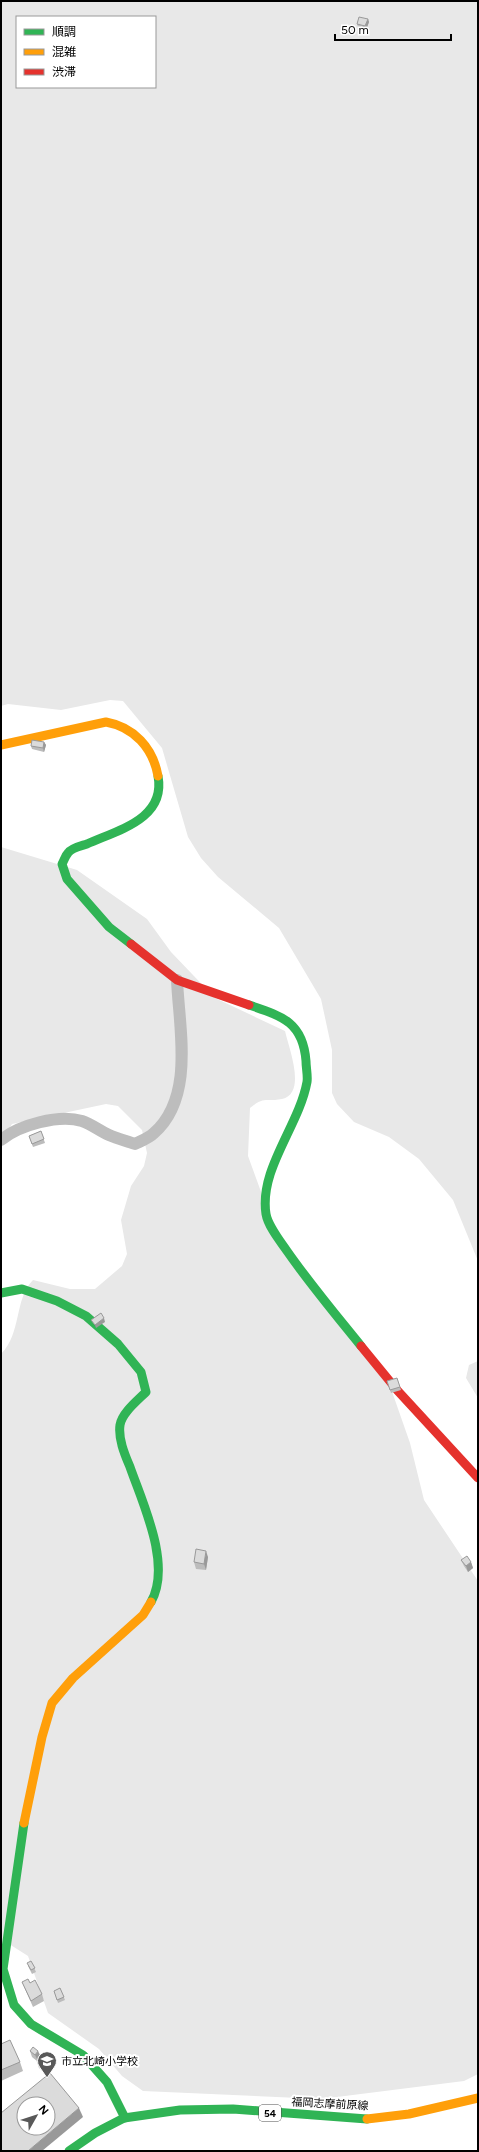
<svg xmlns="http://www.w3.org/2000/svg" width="479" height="2152" viewBox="0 0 479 2152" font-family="Figtree,'Noto Sans JP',sans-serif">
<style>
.green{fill:#e8e8e8;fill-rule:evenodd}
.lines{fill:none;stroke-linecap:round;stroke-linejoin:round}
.street{stroke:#bdbdbd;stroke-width:12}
.fast{stroke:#30b455;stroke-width:9}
.slow{stroke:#ff9f0a;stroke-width:9}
.jam{stroke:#e5322d;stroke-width:9}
.wall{fill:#bcbcbc}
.shaded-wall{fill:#999}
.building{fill:#dbdbdb;stroke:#999;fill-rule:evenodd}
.labels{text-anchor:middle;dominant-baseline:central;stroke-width:4;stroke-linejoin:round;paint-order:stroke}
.shield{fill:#fff;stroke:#4c4c4c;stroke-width:1}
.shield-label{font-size:10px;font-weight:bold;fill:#000}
.poi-label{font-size:11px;fill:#000;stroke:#fff;text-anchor:start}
.street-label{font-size:11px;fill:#000;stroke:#fff}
</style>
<rect width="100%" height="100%" fill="#fff"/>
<!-- green -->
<g class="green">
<path d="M1,1H478V1261L453,1200L419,1159L389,1137L354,1122L337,1104L332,1093V1050L321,999L279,928L218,877L201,858L188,837L162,748L123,701L110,700L61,710L8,704L1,706ZM17,17H155V87H17Z"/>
<path d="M1,847L77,870L147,919L171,952L215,998L285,1031C289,1049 307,1093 282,1099C266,1102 264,1096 250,1108L248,1156L276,1233L389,1383L410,1443L424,1500L478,1581V2074L464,2081L321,2099L143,2091L122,2076L99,2049L48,2013L28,1956L6,1942L1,1982V1354C22,1333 14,1299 33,1280L70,1289H95L122,1266L127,1254L121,1220L131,1186L144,1166L147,1153L142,1130L118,1106L106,1104L12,1124L4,1137L1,1149Z"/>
<path d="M478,1361V1398L466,1378L469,1365Z"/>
</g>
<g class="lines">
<!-- street -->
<path class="street" d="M1,1140C19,1125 59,1114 82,1121C91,1124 100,1131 109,1135C118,1139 127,1141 135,1144C141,1141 149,1138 154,1133C195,1097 179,1028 177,980"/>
<!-- fast -->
<g class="fast">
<path d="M131,944L109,927L67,879L62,864C64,861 65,856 68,853C71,848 81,846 87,844C118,830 166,819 158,776"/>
<path d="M249,1005C282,1016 303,1022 306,1061C306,1068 308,1076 307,1082C299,1126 259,1169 266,1214C268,1226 280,1241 287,1251C310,1284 336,1315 361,1346"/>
<path d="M1,1293L22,1289L57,1301L86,1316L118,1344L141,1372L146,1392C137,1401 122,1413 120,1425C118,1439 125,1455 130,1467C143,1504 172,1565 151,1602"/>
<path d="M24,1823L3,1969L14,2005L31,2024L83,2055L107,2082L125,2118"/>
<path d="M69,2151L95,2133L124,2118L180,2110L233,2109L367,2119"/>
</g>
<!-- slow -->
<g class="slow">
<path d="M1,745L106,722C134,727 153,748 158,776"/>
<path d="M24,1823L42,1737L52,1703L73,1678L143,1615L151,1602"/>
<path d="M367,2119L409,2114L478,2098"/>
</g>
<!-- jam -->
<g class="jam">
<path d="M131,944L177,980L249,1005"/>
<path d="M361,1346L397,1390L478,1478"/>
</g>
</g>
<!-- wall -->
<g class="wall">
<path d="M368,19L369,22L366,30L358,27L357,24Z"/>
<path d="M44,742L46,745L44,752L32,749L31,746Z"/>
<path d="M41,1131L45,1143L33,1147L29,1136Z"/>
<path d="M397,1378L401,1390L391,1393L387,1381Z"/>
<path d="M208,1557L206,1570L196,1569L194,1562Z"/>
<path d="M461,1560L471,1562L473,1568L468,1572L464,1566Z"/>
<path d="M31,1961L36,1972L32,1974L28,1966Z"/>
<path d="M22,1982L30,1983L42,1994L44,2001L33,2007Z"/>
<path d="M60,1988L65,2000L58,2003L54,1991Z"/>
<path d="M1,2044L20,2062L23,2071L1,2081Z"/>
<path d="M30,2051L41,2057L50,2059L52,2066L46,2073L39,2068L37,2062V2061L32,2057Z"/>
</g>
<!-- shaded-wall -->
<g class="shaded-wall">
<path d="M368,19L369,22L366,30L365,26Z"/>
<path d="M44,742L46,745L44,752L43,748Z"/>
<path d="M104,1318L105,1322L96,1328L95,1325Z"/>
<path d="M206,1551L208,1557L206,1570L204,1564Z"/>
<path d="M471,1562L473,1568L468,1572L466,1566Z"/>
<path d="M38,2051L41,2057L38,2061L35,2055Z"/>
<path d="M50,2059L52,2066L46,2073L44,2067Z"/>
<path d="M79,2108L83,2117L42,2151H28Z"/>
</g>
<!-- building -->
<g class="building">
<path d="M359,17L368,19L365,26L357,24Z"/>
<path d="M32,740L44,742L43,748L31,746Z"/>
<path d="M41,1131L44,1139L32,1144L29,1136Z"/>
<path d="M101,1313L104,1318L95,1325L91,1320Z"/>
<path d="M397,1378L400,1387L390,1390L387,1381Z"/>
<path d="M196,1549L206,1551L204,1564L194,1562Z"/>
<path d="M467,1556L471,1562L466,1566L461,1560Z"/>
<path d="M31,1961L35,1968L31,1970L27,1963Z"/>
<path d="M28,1979L30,1983L35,1980L42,1994L31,2001L22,1982Z"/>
<path d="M60,1988L64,1997L57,2000L54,1991Z"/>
<path d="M10,2040L20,2062L1,2070V2044Z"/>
<path d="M33,2047L38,2051L35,2055L30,2051Z"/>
<path d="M43,2054L50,2059L44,2067L37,2062Z"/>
<path d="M50,2073L79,2108L28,2151H1V2113ZM24,2104H48V2128H24Z"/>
</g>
<!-- icons -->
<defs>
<g id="school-pin" transform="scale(1)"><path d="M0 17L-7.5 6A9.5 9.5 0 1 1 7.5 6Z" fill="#595959" stroke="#fff"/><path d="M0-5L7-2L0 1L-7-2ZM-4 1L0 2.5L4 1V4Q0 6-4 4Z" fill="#fff"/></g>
</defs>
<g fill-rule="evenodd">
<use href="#school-pin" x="47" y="2061"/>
</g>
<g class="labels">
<!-- shield labels -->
<rect class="shield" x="259" y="2105" width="22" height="16" rx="3"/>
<g class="shield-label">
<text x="270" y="2113">54</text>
</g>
<!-- poi labels -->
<g class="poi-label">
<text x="61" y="2061">市立北崎小学校</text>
</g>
<!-- street labels -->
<g class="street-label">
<text transform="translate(330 2104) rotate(3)">福岡志摩前原線</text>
</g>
</g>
<!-- border -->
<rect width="479" height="2152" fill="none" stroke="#000000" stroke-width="4"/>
<!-- legend -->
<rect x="16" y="16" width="140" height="72" fill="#ffffff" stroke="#999999"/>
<rect x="24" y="29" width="20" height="6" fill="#30b455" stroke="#999999"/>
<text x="52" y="36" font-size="12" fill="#000000">順調</text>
<rect x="24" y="49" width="20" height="6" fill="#ff9f0a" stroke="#999999"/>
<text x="52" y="56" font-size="12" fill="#000000">混雑</text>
<rect x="24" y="69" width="20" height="6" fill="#e5322d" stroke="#999999"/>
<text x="52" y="76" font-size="12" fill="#000000">渋滞</text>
<!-- north arrow -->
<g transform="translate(36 2116) rotate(51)"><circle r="19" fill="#ffffff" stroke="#999999"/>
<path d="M0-3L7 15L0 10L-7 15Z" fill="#595959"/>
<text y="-6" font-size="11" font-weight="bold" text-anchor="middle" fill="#000000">N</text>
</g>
<!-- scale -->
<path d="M335 34v6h116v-6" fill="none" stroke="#000000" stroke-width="2"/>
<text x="341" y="34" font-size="12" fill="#000000" stroke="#ffffff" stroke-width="3" paint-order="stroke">50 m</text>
</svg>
